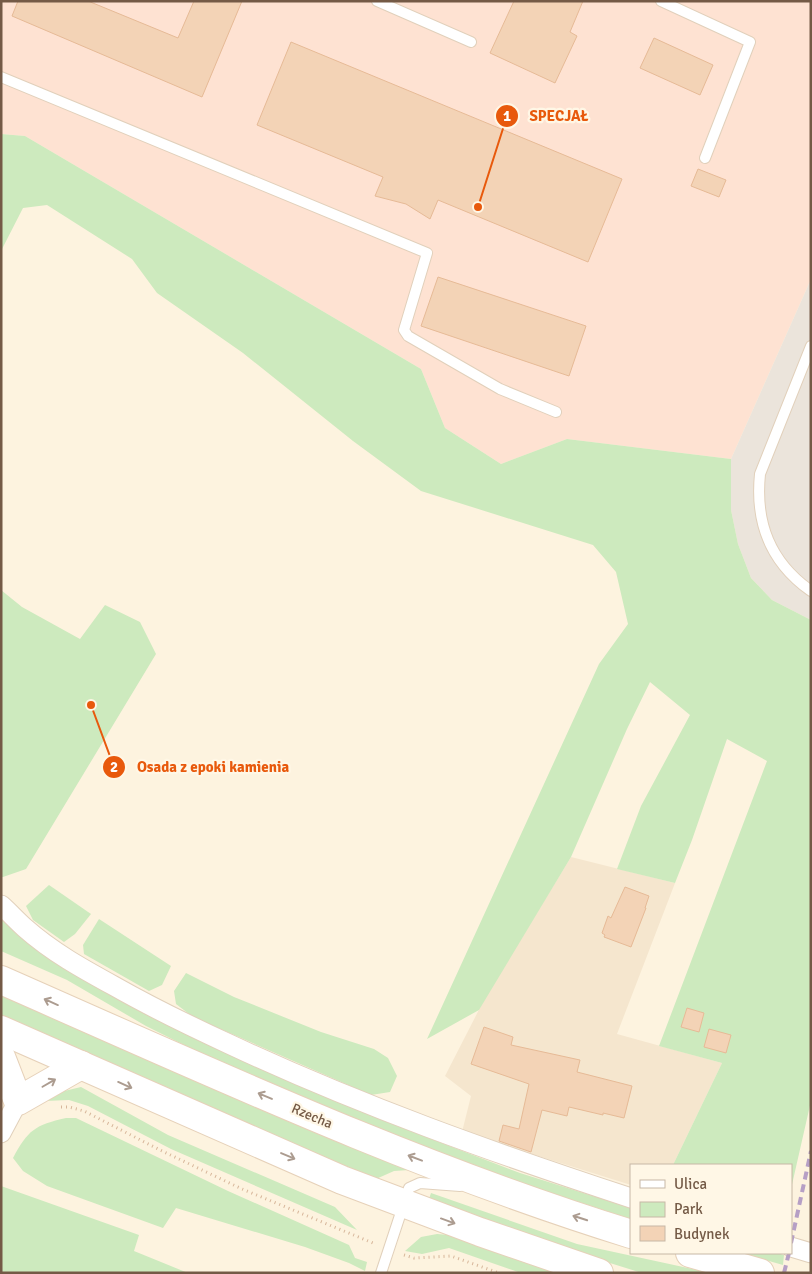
<svg xmlns="http://www.w3.org/2000/svg" width="812" height="1274" viewBox="0 0 812 1274" font-family="Signika,sans-serif">
<style>
.residential{fill:#f5e6ce}
.commercial{fill:#fee2d2}
.industrial{fill:#ebe4db}
.green{fill:#cdeabe}
.building{fill:#f3d3b6;stroke:#e6ba96}
.lines{fill:none;stroke-linecap:round;stroke-linejoin:round}
.lane-casing{stroke:#e1d0bb;stroke-width:12}
.street-casing{stroke:#e1d0bb;stroke-width:21}
.secondary-casing{stroke:#e6d1b9;stroke-width:30}
.path{stroke:#d7b69a;stroke-width:3;stroke-dasharray:1 4;stroke-linecap:butt}
.lane{stroke:#fff;stroke-width:10}
.street{stroke:#fff;stroke-width:19}
.secondary{stroke:#fff;stroke-width:28}
.rail{stroke:#b69fc5;stroke-width:4;stroke-dasharray:8 5;stroke-linecap:butt}
.oneway{stroke:#ac9c90}
.labels{text-anchor:middle;dominant-baseline:central;stroke-width:4.5;stroke-linejoin:round;paint-order:stroke}
.street-label{font-size:14px;fill:#745a46;stroke:#fff7e6}
.leader{fill:none;stroke:#e8590c;stroke-width:2}
.callout-dot{fill:#e8590c;stroke:#fff7e6;stroke-width:2}
.mark-label{font-size:15px;text-anchor:middle;font-weight:bold;fill:#fff}
.callout-label{font-size:15px;text-anchor:middle;font-weight:bold;fill:#e8590c;stroke:#fff7e6;stroke-width:4.5;stroke-linejoin:round;paint-order:stroke}
</style>
<rect width="100%" height="100%" fill="#fdf3df"/>
<!-- residential -->
<path class="residential" d="M571,857L675,883L617,1034L722,1063L673,1165H631V1185L462,1132L471,1096L445,1076L486,996Z"/>
<!-- commercial -->
<path class="commercial" d="M1,1H811V279L731,459L567,439L501,464L445,428L421,369L25,136L1,134Z"/>
<!-- industrial -->
<path class="industrial" d="M811,279V620L772,600L751,578L738,544L731,510V459Z"/>
<!-- green -->
<g class="green">
<path d="M1,134L25,136L421,369L445,428L501,464L567,439L731,459V510L738,544L751,578L772,600L811,620V1101L791,1189V1165H673L722,1063L659,1046L767,761L727,739L692,840L675,883L617,869L641,806L690,715L650,682L627,729L571,857L479,1010L427,1039L599,664L628,624L616,572L593,545L421,491L353,441L243,353L157,293L132,259L47,205L23,208L1,251Z"/>
<path d="M1,590L22,607L80,639L105,605L140,622L156,654L26,869L3,877H1Z"/>
<path d="M49,885L91,914L75,934L64,942L33,920L26,906Z"/>
<path d="M1,914L228,1054L387,1122L520,1173L631,1208V1219L493,1174L322,1105L192,1049L146,1026L67,980L1,951Z"/>
<path d="M99,919L171,966L162,985L149,991L84,954L83,945Z"/>
<path d="M186,973L234,997L321,1032L374,1049L388,1058L397,1076L390,1092L371,1095L193,1017L176,1004L174,991Z"/>
<path d="M1,994L292,1123L409,1170L394,1171L376,1179L273,1136L1,1016Z"/>
<path d="M81,1087L168,1135L335,1207L357,1230L171,1149L88,1106L69,1100L45,1101L56,1093Z"/>
<path d="M66,1118H76L228,1191L349,1245L355,1258L367,1262L365,1271L349,1263L305,1247L176,1208L163,1228L47,1186L23,1171L13,1158C28,1130 35,1125 66,1118Z"/>
<path d="M1,1186L139,1235L134,1251L188,1273H1Z"/>
<path d="M431,1193L577,1244L711,1273H642L581,1254L429,1199Z"/>
<path d="M437,1234L449,1235L556,1273H521L449,1248L422,1254L405,1251L421,1237Z"/>
<path d="M741,1253H777L784,1255L783,1265Z"/>
</g>
<!-- building -->
<g class="building">
<path d="M18,1H88L178,38L194,1H242L202,97L12,16Z"/>
<path d="M514,1H583L570,32L577,36L555,83L490,53Z"/>
<path d="M654,38L713,65L700,95L640,68Z"/>
<path d="M291,42L622,179L588,262L438,200L430,219L406,204L375,196L383,177L257,125Z"/>
<path d="M698,169L726,180L719,197L691,186Z"/>
<path d="M438,277L586,326L569,376L421,326Z"/>
<path d="M625,887L649,896L645,908H646L631,947L604,937L605,935L602,933L608,916L611,918Z"/>
<path d="M687,1008L704,1013L699,1032L681,1027Z"/>
<path d="M484,1027L513,1037L511,1045L580,1060L577,1072L632,1086L624,1118L603,1113V1115L569,1107L567,1116L542,1110L531,1152L499,1141L503,1125L519,1129L529,1084L471,1064Z"/>
<path d="M709,1029L731,1035L726,1053L704,1047Z"/>
</g>
<g class="lines">
<!-- lane casing -->
<g class="lane-casing">
<g id="lane">
<path d="M377,1L471,42"/>
<path d="M661,1L750,42L705,158"/>
<path d="M1,77L427,253L404,330L408,336L500,389L556,412"/>
<path d="M811,346L760,474C755,523 770,562 811,591"/>
<path d="M381,1273L409,1188L420,1183L460,1186"/>
</g>
</g>
<!-- street casing -->
<g class="street-casing">
<g id="street">
<path d="M1,905C9,912 17,921 25,928C52,952 83,969 114,986C151,1007 190,1026 229,1044C359,1105 494,1153 631,1198"/>
<path d="M1,1133L18,1101"/>
<path d="M791,1247L811,1253"/>
</g>
</g>
<!-- secondary casing -->
<g class="secondary-casing">
<g id="secondary">
<path d="M1,980C208,1071 414,1167 631,1234"/>
<path d="M1,1030L342,1180L480,1232L599,1273"/>
<path d="M1,1057L18,1101L81,1065"/>
<path d="M690,1253L760,1273"/>
</g>
</g>
<!-- path -->
<g class="path">
<path d="M61,1107H69L84,1111L160,1150L242,1189L373,1243"/>
<path d="M404,1255L414,1258L451,1256L499,1273"/>
</g>
<!-- lane -->
<use href="#lane" class="lane"/>
<!-- street -->
<use href="#street" class="street"/>
<!-- secondary -->
<use href="#secondary" class="secondary"/>
<!-- rail -->
<g class="rail">
<path d="M791,1243L811,1151"/>
<path d="M784,1273L789,1253"/>
</g>
</g>
<!-- one-way arrows -->
<defs><path id="oneway-shaft" d="M-6 0H5M1.5-3L5.5 0L1.5 3" fill="none" stroke-width="1.6" stroke-linecap="round" stroke-linejoin="round" transform="scale(1.25)"/></defs>
<g class="oneway">
<use href="#oneway-shaft" transform="translate(51 1002) rotate(-156)"/>
<use href="#oneway-shaft" transform="translate(49 1083) rotate(-30)"/>
<use href="#oneway-shaft" transform="translate(125 1085) rotate(24)"/>
<use href="#oneway-shaft" transform="translate(265 1096) rotate(-157)"/>
<use href="#oneway-shaft" transform="translate(288 1156) rotate(23)"/>
<use href="#oneway-shaft" transform="translate(415 1158) rotate(-159)"/>
<use href="#oneway-shaft" transform="translate(580 1218) rotate(-162)"/>
<use href="#oneway-shaft" transform="translate(448 1221) rotate(20)"/>
</g>
<g class="labels">
<!-- street labels -->
<g class="street-label">
<text transform="translate(312 1116) rotate(23)">Rzecha</text>
</g>
</g>
<!-- callouts -->
<path class="leader" d="M478 207L507 116M91 705L114 767"/>
<g class="callout-dot">
<circle cx="478" cy="207" r="5"/>
<circle cx="91" cy="705" r="5"/>
<circle cx="507" cy="116" r="12"/>
<circle cx="114" cy="767" r="12"/>
</g>
<g class="mark-label">
<text x="507" y="121">1</text>
<text x="114" y="772">2</text>
</g>
<g class="callout-label">
<text x="559" y="121">SPECJAŁ</text>
<text x="213" y="772">Osada z epoki kamienia</text>
</g>
<!-- border -->
<rect width="812" height="1274" fill="none" stroke="#745a46" stroke-width="5"/>
<!-- legend -->
<rect x="630" y="1164" width="162" height="90" fill="#fff7e6" stroke="#c7b8a6"/>
<rect x="640" y="1180" width="25" height="8" fill="#ffffff" stroke="#c7b8a6"/>
<text x="674" y="1189" font-size="15" fill="#745a46">Ulica</text>
<rect x="640" y="1202" width="25" height="15" fill="#cdeabe" stroke="#c7b8a6"/>
<text x="674" y="1214" font-size="15" fill="#745a46">Park</text>
<rect x="640" y="1226" width="25" height="15" fill="#f3d3b6" stroke="#c7b8a6"/>
<text x="674" y="1239" font-size="15" fill="#745a46">Budynek</text>
</svg>
